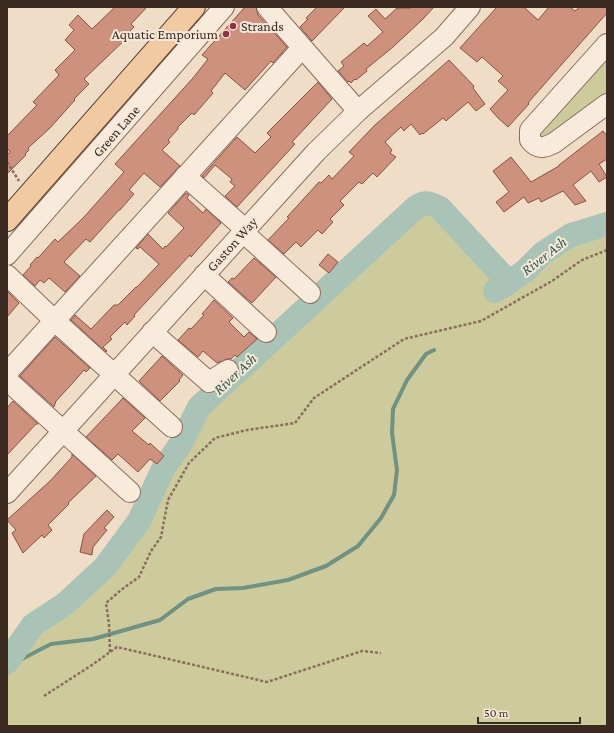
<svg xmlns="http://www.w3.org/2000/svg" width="614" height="733" viewBox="0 0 614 733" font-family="'Crimson Pro',serif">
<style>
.green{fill:#cdcb9b}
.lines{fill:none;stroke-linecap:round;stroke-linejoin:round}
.stream{stroke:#6f9283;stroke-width:4}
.river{stroke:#a9c3b7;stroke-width:24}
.building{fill:#cd917e;stroke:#8a5342}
.minor-casing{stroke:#8b6d5d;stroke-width:22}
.major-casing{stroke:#593d31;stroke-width:24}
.path{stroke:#8b6d5d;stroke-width:2.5;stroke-dasharray:3 2;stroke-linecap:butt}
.minor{stroke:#f9ebdc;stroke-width:20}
.major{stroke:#f1caa1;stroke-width:22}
.poi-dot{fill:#9a2c40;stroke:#f6e8d8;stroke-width:1.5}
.labels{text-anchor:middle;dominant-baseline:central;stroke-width:4;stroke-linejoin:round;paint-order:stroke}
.poi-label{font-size:14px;fill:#3c2920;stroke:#f6e8d8;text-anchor:start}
.street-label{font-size:14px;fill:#3c2920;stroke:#f6e8d8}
.water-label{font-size:15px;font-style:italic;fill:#305b51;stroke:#f6e8d8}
</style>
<rect width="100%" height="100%" fill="#efddc8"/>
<!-- green -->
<g class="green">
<path d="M607,51V100L548,141L537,140L540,126Z"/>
<path d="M424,202L431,203L436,212L495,276L505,285L524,272L543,253L571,235L607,224V726H7V662L33,625L65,604L105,567L139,521L163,469L180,445L199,407L416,207Z"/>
</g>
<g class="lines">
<!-- stream -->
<path class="stream" d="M7,673L20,660L51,644L93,639L160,620L188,599L216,589L243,588L288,580L326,566L358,546L381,518L394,495L397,470L392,433L393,409L407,380L426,354L434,350"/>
<!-- river -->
<g class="river">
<path d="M495,291L524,272L543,253L571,235L607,224"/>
<path d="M7,662L33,625L65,604L105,567L139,521L163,469L180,445L199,407L416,207C426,201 430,203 440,208L501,274L505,285"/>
</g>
</g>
<!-- building -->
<g class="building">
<path d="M115,7H147L131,24L134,27L130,31L131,34L84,79L89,84L74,99L75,100L50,128L28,148L29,150L25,154L26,155L7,174V155L10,152L7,148V136L37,105L33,102L59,75L55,70L75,50L65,40L74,30L69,25L78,15L92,29Z"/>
<path d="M245,7H256L258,15L287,47L273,63L271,61L245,90L225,73L211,91L213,93L194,115L192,113L178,127V129L168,140L170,142L162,150L180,166L160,187L144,173L129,190L134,194L120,210H119L90,242L86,239L64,262L80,276L65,292L49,278L44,283L40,280L35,286L23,275L31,266L30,265L37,257L38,258L55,239L58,242L84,217L124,172L115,164L193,78L208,59L202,55Z"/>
<path d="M317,7H345L312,41L300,27L308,19L306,18Z"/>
<path d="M410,7H434L423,19L393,47L366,69L367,71L356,80L355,79L351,83L349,81L348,82L338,71L344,66L341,62L364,43L367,46L383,32L368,16L376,9L385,19L397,8H411Z"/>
<path d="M497,7H524L538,20L549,7H570L575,11L580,7H607V13L548,80L528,103L529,104L508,127L498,118L490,109L508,90L498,81L503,76L482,57L477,62L460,48Z"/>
<path d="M449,60L474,86L473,88L485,104L476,111L468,102L446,121L443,118L423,134L422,133L420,135L411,124L404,131L401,127L385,142L392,150L390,153L396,157L377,177L373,173L362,184L359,182L340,201L344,205L330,219L333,222L322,234L318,230L301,247L296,242L284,254L268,240L289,218L287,217L319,182L321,183L329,175L332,179L354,156L349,152L375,125Z"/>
<path d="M318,82L332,99L292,142L295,144L237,207L225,196L235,186L230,182L232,179L215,165L204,178L202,176L237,137L255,153L271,137L267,133Z"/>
<path d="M603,131L607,136V159L599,164L607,177L599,182L591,171L573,185L586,201L575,205L563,191L541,202L539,198L528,203L524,197L504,212L496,202L509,192L493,171L511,157L531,182L559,166V165Z"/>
<path d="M186,193L189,195L187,198L203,213L206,209L221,223L191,257L190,255L134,315L135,316L127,325L125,322L110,337L112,339L103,347L107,351L106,352L71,320L75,315L91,329L114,305H118L136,287H137L159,264L140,247L138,249L136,248L148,234L163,249L165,246L166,247L184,228L168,213Z"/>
<path d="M328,254L338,262L329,273L319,265Z"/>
<path d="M254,258L276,277L252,303L228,282L232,278L234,279Z"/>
<path d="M7,291L19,303L7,317Z"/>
<path d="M214,300L233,318L229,322L244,337L249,332L257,339L237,357L235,355L231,359H227L217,363L203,351L198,357L178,340L189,328L191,329L204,315L202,314Z"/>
<path d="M55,337L90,368L86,372L84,370L70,386L56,401L54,407L20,376Z"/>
<path d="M162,356L183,375L179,380L180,381L160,401L139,381Z"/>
<path d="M123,398L145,418L132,431L149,445L150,443L164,456L157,464L150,459L138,472L118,454L112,460L86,437Z"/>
<path d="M13,401L38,424H36L7,455V408Z"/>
<path d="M72,454L96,476L68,503L69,504L48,525L52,530L44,538L42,535L23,553L12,533L16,530L7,520L50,481L72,457Z"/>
<path d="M107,510L114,517L104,528L107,530L93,547L92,555L80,552L84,534Z"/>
</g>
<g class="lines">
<!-- minor casing -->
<g class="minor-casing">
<g id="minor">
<path d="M267,7L358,111"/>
<path d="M607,44L530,130V140C538,150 544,148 554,143L607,104"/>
<path d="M185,176L245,229"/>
<path d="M243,232L310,293"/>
<path d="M7,255L224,7"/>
<path d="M7,275L55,321L172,427"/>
<path d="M204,275L266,332"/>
<path d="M152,332L209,382L228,370"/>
<path d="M7,373L302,48"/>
<path d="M7,380L130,492"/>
<path d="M7,493L316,152L358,111L444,37L470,7"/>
</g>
</g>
<!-- major casing -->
<g class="major-casing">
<path id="major" d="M7,220L194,7"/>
</g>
<!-- path -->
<g class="path">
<path d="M7,162L19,181"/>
<path d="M110,652L109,624L106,603L121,590L139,577L151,551L161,537L168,500L189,463L215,438L247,430L295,423L314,398L404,339L481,321L552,281L582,260L607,250"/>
<path d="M44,696L92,665L117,647L267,682L362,651L381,653"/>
</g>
<!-- minor -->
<use href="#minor" class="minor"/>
<!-- major -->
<use href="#major" class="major"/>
</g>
<!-- markers -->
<g class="poi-dot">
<circle cx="233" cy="26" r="4"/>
<circle cx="226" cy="34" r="4"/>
</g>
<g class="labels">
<!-- poi labels -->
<g class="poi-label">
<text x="241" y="26">Strands</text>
<text x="218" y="34" text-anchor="end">Aquatic Emporium</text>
</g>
<!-- street labels -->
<g class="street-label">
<text transform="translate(116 131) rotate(-49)">Green Lane</text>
<text transform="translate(232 244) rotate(-48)">Gaston Way</text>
</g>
<!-- water labels -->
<g class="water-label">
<text transform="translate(544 256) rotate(-38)">River Ash</text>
<text transform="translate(235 374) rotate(-43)">River Ash</text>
</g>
</g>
<!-- border -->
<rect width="614" height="733" fill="none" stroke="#3c2920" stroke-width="16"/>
<!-- scale -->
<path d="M478 717v6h102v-6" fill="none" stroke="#3c2920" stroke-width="2"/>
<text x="484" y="717" font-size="12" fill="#3c2920" stroke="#f6e8d8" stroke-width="3" paint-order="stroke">50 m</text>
</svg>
